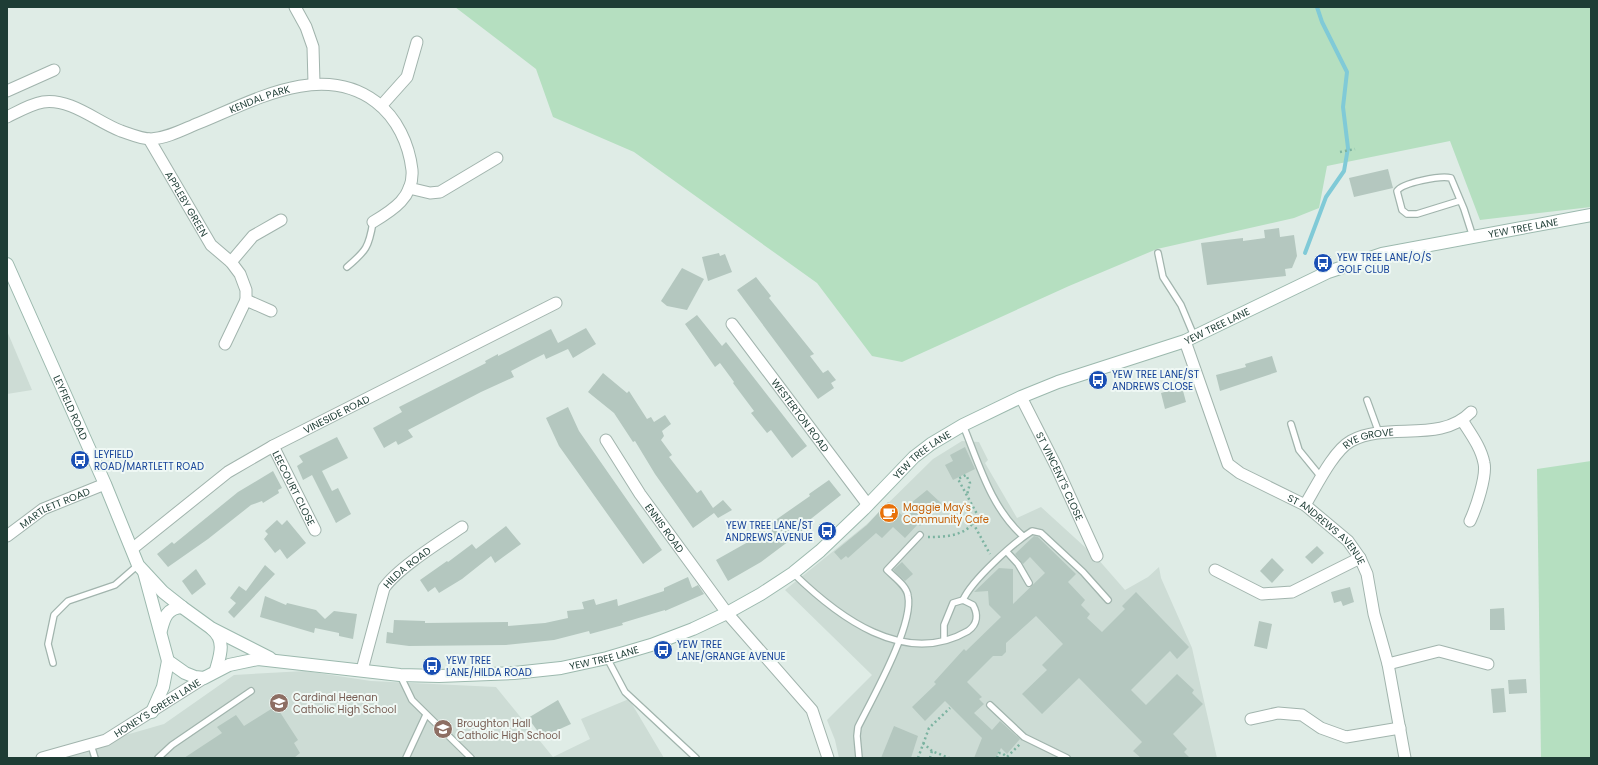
<svg xmlns="http://www.w3.org/2000/svg" width="1598" height="765" viewBox="0 0 1598 765" font-family="Poppins,sans-serif">
<style>
.built{fill:#cddcd5}
.green{fill:#b5dfc0}
.lines{fill:none;stroke-linecap:round;stroke-linejoin:round}
.stream{stroke:#80cad7;stroke-width:4}
.building{fill:#b4c7bf}
.lane-casing{stroke:#a1b4ad;stroke-width:8}
.street-casing{stroke:#a1b4ad;stroke-width:13}
.secondary-casing{stroke:#9cb9ae;stroke-width:14}
.path{stroke:#7cb3a1;stroke-width:2.5;stroke-dasharray:2 3;stroke-linecap:butt}
.lane{stroke:#fff;stroke-width:5.5}
.street{stroke:#fff;stroke-width:11}
.secondary{stroke:#fff;stroke-width:12}
.labels{text-anchor:middle;dominant-baseline:central;stroke-width:4;stroke-linejoin:round;paint-order:stroke}
.street-label{font-size:10px;fill:#1e3d35;stroke:#eff8f4}
.transit-label{font-size:10px;fill:#164399;stroke:#eff8f4;text-anchor:start}
.food-label{font-size:10px;fill:#c56008;stroke:#eff8f4;text-anchor:start}
.education-label{font-size:10px;fill:#785e54;stroke:#eff8f4;text-anchor:start}
</style>
<rect width="100%" height="100%" fill="#dfece6"/>
<!-- built -->
<g class="built">
<path d="M7,331L32,390L7,394Z"/>
<path d="M962,441L979,442L988,460L985,463L1017,518L1041,507L1097,558L1125,590L1148,577L1159,567L1161,578L1192,648L1217,758H839L835,740L827,720L872,675L785,590L867,524L933,459Z"/>
<path d="M305,671L371,681L496,687L553,757L590,739L581,719L629,699L664,758H33L91,745L164,724L234,675Z"/>
</g>
<!-- green -->
<g class="green">
<path d="M455,7H1591V207L1480,220L1450,141L1327,166L1319,208L1294,218L1157,249L1069,286L902,362L872,356L817,283L634,152L553,117L536,69Z"/>
<path d="M1591,461V758H1541L1537,469Z"/>
</g>
<g class="lines">
<!-- stream -->
<path class="stream" d="M1305,253L1326,197L1344,171L1348,148L1343,107L1347,72L1322,22L1317,7"/>
</g>
<!-- building -->
<g class="building">
<path d="M1388,169L1393,188L1354,197L1349,178Z"/>
<path d="M1279,228L1280,237L1294,235L1297,256L1292,268L1285,269L1286,276L1207,285L1201,243L1243,238V241L1265,238L1264,230Z"/>
<path d="M719,253L720,256L725,254L732,272L708,281L702,257Z"/>
<path d="M682,268L704,279L687,310L667,306L661,301Z"/>
<path d="M756,277L771,296L769,298L814,354L810,356L823,373L828,370L836,380L831,383L834,388L818,399L737,290Z"/>
<path d="M697,315L722,346L726,342L807,446L792,458L771,430L767,433L751,413L754,411L733,383L734,382L720,363L715,367L685,324Z"/>
<path d="M586,328L596,344L573,358L568,349L546,359L544,354L532,360L511,371L514,377L481,392L408,430L413,437L398,445L396,441L384,448L373,428L402,412L399,407L486,363L485,361L498,354V356L551,329L558,343Z"/>
<path d="M1272,356L1277,372L1220,391L1216,375L1246,367L1245,364Z"/>
<path d="M603,373L627,393L629,391L647,419L651,417L654,422L665,415L671,424L662,431L664,436L661,440L672,455L669,457L697,493L701,490L713,508L723,500L732,510L718,518L714,513L693,528L655,474L635,441L633,442L614,413L588,392Z"/>
<path d="M1182,387L1186,402L1165,409L1161,393Z"/>
<path d="M568,407L579,431L662,550L643,564L559,446L546,418Z"/>
<path d="M337,437L348,458L322,471L332,491L338,488L351,514L336,523L312,475L303,480L297,466L303,462L299,456Z"/>
<path d="M965,447L975,469L953,480L945,465L953,461L950,455Z"/>
<path d="M273,471L282,488L278,490L279,493L263,503L262,501L251,505L208,539L168,567L157,554L172,542L174,544L238,492Z"/>
<path d="M829,480L841,495L807,522L809,525L789,541L761,562L728,581L716,560L748,542L747,540L810,496L809,494Z"/>
<path d="M927,490L941,503L920,526L918,524L905,538L893,527L882,538L876,533L848,558L846,556L841,560L834,552L867,525L888,502L909,522L911,503Z"/>
<path d="M277,520L282,525L287,520L306,543L287,559L280,549L275,553L264,539L268,534L265,531Z"/>
<path d="M506,526L521,544L495,563L491,556L462,579L439,593L435,587L428,592L420,580L447,561L448,562L472,544L476,549Z"/>
<path d="M1034,536L1038,537L1076,574L1068,582L1085,600L1081,605L1090,614L1087,618L1102,632L1125,609L1122,606L1136,592L1189,647L1177,659L1170,651L1131,690L1146,705L1177,674L1194,690L1192,693L1203,704L1173,734L1187,749L1184,752L1190,758H1141L1133,751L1142,742L1079,678L1042,714L1022,694L1047,670L1042,665L1063,644L1036,616L1006,643V652L1002,656H993L967,682L982,697L979,699L984,704L974,713L992,730L1000,721L1020,739L1007,754L1001,748L996,758H974L982,738L945,701L925,721L912,707L936,684L934,682L964,649L966,651L1001,617L989,605L988,591L974,592L999,568L1013,569V604L1045,573L1030,557L1023,564L1015,554Z"/>
<path d="M1317,546L1324,553L1312,564L1305,557Z"/>
<path d="M1272,558L1284,570L1272,583L1260,571Z"/>
<path d="M902,562L913,574L905,581L893,570Z"/>
<path d="M265,565L275,574L234,618L228,612L236,603L230,598L239,586L246,591Z"/>
<path d="M196,569L206,584L192,595L182,581Z"/>
<path d="M688,577L692,588L698,585L704,594L665,611V610L622,623L623,625L590,634L589,631L554,640L506,645L409,646L386,643L387,632L393,633L394,620L425,621V623L508,622V626L545,623L568,618L567,611L584,609L582,602L594,599L596,605L617,599L618,606L664,591V588Z"/>
<path d="M1350,587L1354,602L1343,606L1341,601L1334,603L1331,592Z"/>
<path d="M265,596L286,605L287,603L316,610L325,619L334,611L357,614L353,639L339,636V633L315,628L314,633L260,617Z"/>
<path d="M1504,608L1505,630H1490V609Z"/>
<path d="M1259,621L1272,624L1267,649L1254,646Z"/>
<path d="M1526,679L1527,693L1509,694L1508,680Z"/>
<path d="M1504,688L1506,712L1493,713L1491,689Z"/>
<path d="M558,700L571,724L542,737L528,718Z"/>
<path d="M276,706L298,740L294,743L300,753L294,758H184L222,733L217,727L236,715L244,726Z"/>
<path d="M894,726L918,736L911,758H881Z"/>
</g>
<g class="lines">
<!-- lane casing -->
<g class="lane-casing">
<g id="lane">
<path d="M1459,201L1417,214H1407L1402,210L1397,191C1402,183 1441,175 1451,178L1464,209L1473,237"/>
<path d="M1158,253L1163,277L1181,305L1194,336"/>
<path d="M347,267C366,251 369,247 373,222"/>
<path d="M1367,400L1379,433"/>
<path d="M1291,424L1299,450L1321,477"/>
<path d="M963,425C979,464 991,508 1023,536"/>
<path d="M1007,552L1018,564L1029,583"/>
<path d="M793,573C837,616 904,668 968,631C978,624 978,614 973,605L963,600L953,603L944,625V640"/>
<path d="M963,600C972,580 1013,543 1032,531L1041,533L1083,572L1108,600"/>
<path d="M607,658L625,692L696,758"/>
<path d="M53,663L48,644L54,615L68,601L115,585L138,565"/>
<path d="M400,675L412,700L471,758"/>
<path d="M990,705L1024,737L1067,758"/>
<path d="M91,745L95,758"/>
<path d="M158,758L172,745L251,691"/>
<path d="M406,758L426,715"/>
<path d="M859,758L857,736L858,727C872,699 914,625 908,596C907,586 894,577 887,570L920,535"/>
</g>
</g>
<!-- street casing -->
<g class="street-casing">
<g id="street">
<path d="M295,7L306,27L313,47L314,83"/>
<path d="M7,91L54,70"/>
<path d="M381,106L407,77L417,42"/>
<path id="s1" d="M7,117C19,111 31,104 43,102C71,98 97,122 121,131C130,134 141,139 151,139C168,138 184,129 199,123C253,101 322,61 376,102C397,118 409,144 412,170C414,197 393,210 373,222"/>
<path id="s2" d="M149,139L211,245L231,262L240,274L246,290V300"/>
<path d="M409,188L430,193L440,192L497,158"/>
<path d="M231,262L253,236L281,220"/>
<path id="s3" d="M732,324L868,505"/>
<path id="s4" d="M1185,341L1228,464L1240,473L1305,505L1348,541L1360,558L1367,574L1374,614L1388,664L1405,758"/>
<path d="M225,344L246,300L271,311"/>
<path id="s5" d="M1021,397L1056,466L1097,556"/>
<path d="M1462,420C1470,433 1481,447 1484,463C1487,476 1476,508 1470,521"/>
<path id="s6" d="M606,440L640,494L727,613L812,710L828,758"/>
<path id="s7" d="M273,446L315,530"/>
<path id="s8" d="M1305,505C1316,487 1333,451 1351,441C1388,421 1440,444 1471,412"/>
<path id="s9" d="M7,536L43,509L105,484"/>
<path id="s10" d="M132,549L228,472L273,446L556,303"/>
<path d="M1215,570L1262,594L1292,592L1360,558"/>
<path d="M1388,664L1439,651L1488,664"/>
<path id="s11" d="M362,670L384,588C398,568 440,542 462,527"/>
<path d="M1251,719L1278,713L1302,715L1321,728L1346,737L1400,728"/>
<path id="s12" d="M42,758L106,740L204,678"/>
</g>
</g>
<!-- secondary casing -->
<g class="secondary-casing">
<g id="secondary">
<path id="s13" d="M7,264L105,484L138,565L163,592L182,607L211,628L270,658"/>
<path id="s14" d="M144,572L168,661L185,673L195,677L204,678L229,665L258,659L400,675L439,676L514,673L561,668L607,658L651,645L693,629L727,613L761,594L793,573L820,551L864,509L914,457L931,444L963,425L1021,397L1058,382L1185,341L1328,272L1382,254L1591,215"/>
<path d="M212,629C226,640 220,656 216,670"/>
<path d="M161,630C164,618 167,608 182,607"/>
<path d="M152,712L163,687L168,661"/>
</g>
</g>
<!-- path -->
<g class="path">
<path d="M1340,152L1355,149"/>
<path d="M973,523L990,554"/>
<path d="M928,537C947,537 971,536 977,514L958,479L966,475L970,483L967,495"/>
<path d="M923,743L932,751"/>
<path d="M918,758L929,728L950,708"/>
<path d="M930,758L932,751L949,758"/>
<path d="M997,758L999,753H1002L1007,757L1020,744"/>
</g>
<!-- lane -->
<use href="#lane" class="lane"/>
<!-- street -->
<use href="#street" class="street"/>
<!-- secondary -->
<use href="#secondary" class="secondary"/>
</g>
<!-- icons -->
<defs>
<g id="bus-disc" transform="scale(1)"><circle r="9.5" fill="#1a4fb4" stroke="#eff8f4"/><path d="M-5-6H5V4H4V6H2V4H-2V6H-4V4H-5ZM-3.5-4V0h7V-4ZM-3.5 1.2v1.5H-2V1.2ZM2 1.2v1.5H3.5V1.2Z" fill="#fff"/></g>
<g id="cafe-disc" transform="scale(1)"><circle r="9.5" fill="#e8710a" stroke="#eff8f4"/><path d="M-5.5-4.5H6V0H3Q3 3.5 0 3.5H-2.5Q-5.5 3.5-5.5 0ZM3-3.2v2h1.7v-2ZM-6 4.5H4V6H-6Z" fill="#fff"/></g>
<g id="school-disc" transform="scale(1)"><circle r="9.5" fill="#8d6e63" stroke="#eff8f4"/><path d="M0-5L7-2L0 1L-7-2ZM-4 1L0 2.5L4 1V4Q0 6-4 4Z" fill="#fff"/></g>
</defs>
<g fill-rule="evenodd">
<use href="#bus-disc" x="1323" y="263"/>
<use href="#bus-disc" x="1098" y="380"/>
<use href="#bus-disc" x="80" y="460"/>
<use href="#cafe-disc" x="889" y="513"/>
<use href="#bus-disc" x="827" y="531"/>
<use href="#bus-disc" x="663" y="650"/>
<use href="#bus-disc" x="432" y="666"/>
<use href="#school-disc" x="279" y="703"/>
<use href="#school-disc" x="443" y="729"/>
</g>
<g class="labels">
<!-- street labels -->
<g class="street-label">
<text stroke="none"><textPath href="#s1" startOffset="271">KENDAL PARK</textPath></text>
<text stroke="none"><textPath href="#s2" startOffset="75">APPLEBY GREEN</textPath></text>
<text stroke="none"><textPath href="#s14" startOffset="1571">YEW TREE LANE</textPath></text>
<text stroke="none"><textPath href="#s14" startOffset="1247">YEW TREE LANE</textPath></text>
<text stroke="none"><textPath href="#s13" startOffset="157">LEYFIELD ROAD</textPath></text>
<text stroke="none"><textPath href="#s10" startOffset="246">VINESIDE ROAD</textPath></text>
<text stroke="none"><textPath href="#s3" startOffset="114">WESTERTON ROAD</textPath></text>
<text stroke="none"><textPath href="#s8" startOffset="97">RYE GROVE</textPath></text>
<text stroke="none"><textPath href="#s14" startOffset="923">YEW TREE LANE</textPath></text>
<text stroke="none"><textPath href="#s5" startOffset="88">ST VINCENT'S CLOSE</textPath></text>
<text stroke="none"><textPath href="#s7" startOffset="47">LEECOURT CLOSE</textPath></text>
<text stroke="none"><textPath href="#s9" startOffset="56">MARTLETT ROAD</textPath></text>
<text stroke="none"><textPath href="#s6" startOffset="106">ENNIS ROAD</textPath></text>
<text stroke="none"><textPath href="#s4" startOffset="250">ST ANDREWS AVENUE</textPath></text>
<text stroke="none"><textPath href="#s11" startOffset="116">HILDA ROAD</textPath></text>
<text stroke="none"><textPath href="#s14" startOffset="539">YEW TREE LANE</textPath></text>
<text stroke="none"><textPath href="#s12" startOffset="127">HONEY'S GREEN LANE</textPath></text>
</g>
<!-- transit labels -->
<g class="transit-label">
<text x="1337" y="257">YEW TREE LANE/O/S<tspan x="1337" dy="12">GOLF CLUB</tspan></text>
<text x="1112" y="374">YEW TREE LANE/ST<tspan x="1112" dy="12">ANDREWS CLOSE</tspan></text>
<text x="94" y="454">LEYFIELD<tspan x="94" dy="12">ROAD/MARTLETT ROAD</tspan></text>
<text x="813" y="525" text-anchor="end">YEW TREE LANE/ST<tspan x="813" dy="12">ANDREWS AVENUE</tspan></text>
<text x="677" y="644">YEW TREE<tspan x="677" dy="12">LANE/GRANGE AVENUE</tspan></text>
<text x="446" y="660">YEW TREE<tspan x="446" dy="12">LANE/HILDA ROAD</tspan></text>
</g>
<!-- food labels -->
<g class="food-label">
<text x="903" y="507">Maggie May's<tspan x="903" dy="12">Community Cafe</tspan></text>
</g>
<!-- education labels -->
<g class="education-label">
<text x="293" y="697">Cardinal Heenan<tspan x="293" dy="12">Catholic High School</tspan></text>
<text x="457" y="723">Broughton Hall<tspan x="457" dy="12">Catholic High School</tspan></text>
</g>
</g>
<!-- border -->
<rect width="1598" height="765" fill="none" stroke="#1e3d35" stroke-width="16"/>
</svg>
